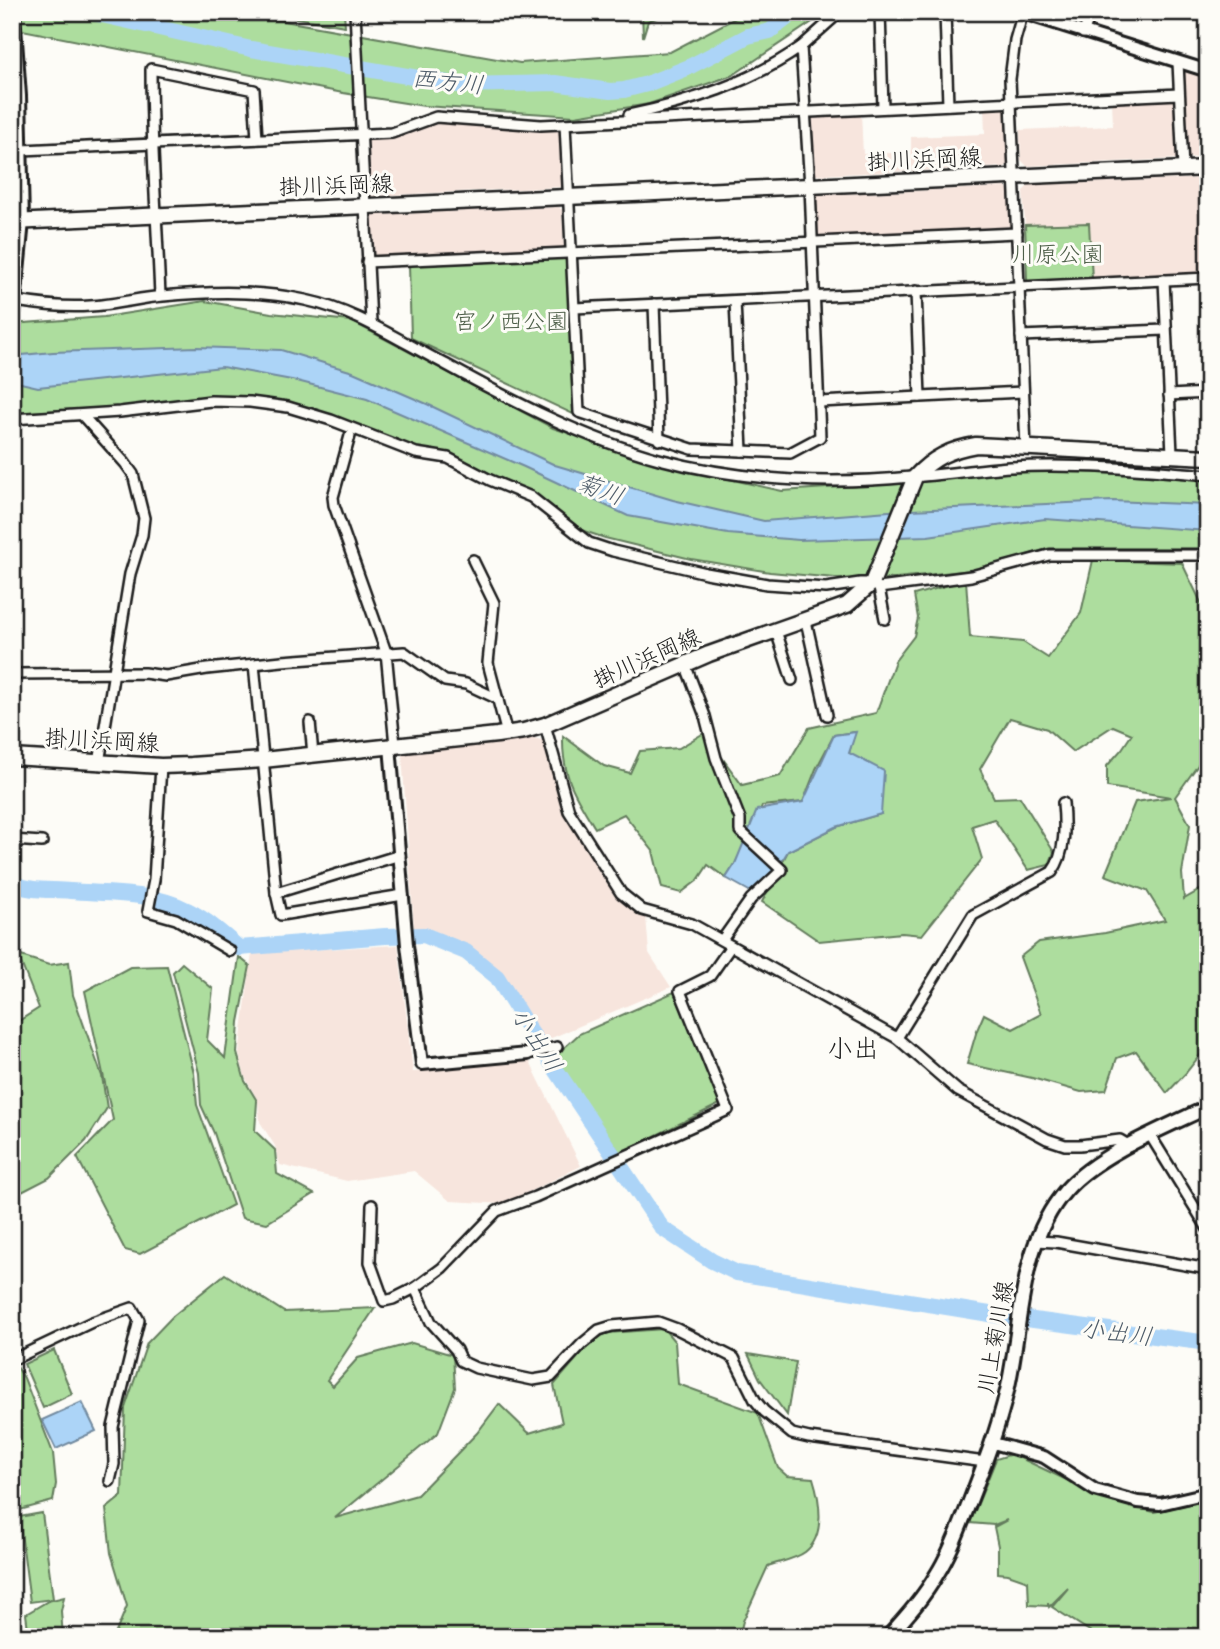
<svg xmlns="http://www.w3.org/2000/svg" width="1220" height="1649" viewBox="0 0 1220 1649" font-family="Mali,'Klee One',sans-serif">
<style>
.built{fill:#f7e5dd}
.green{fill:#addd9e;stroke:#647c5d;stroke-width:2}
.water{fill:#acd4f7;stroke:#728a9f;stroke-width:2}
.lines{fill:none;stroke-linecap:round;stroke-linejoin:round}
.river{stroke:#acd4f7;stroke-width:16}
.minor-casing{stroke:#1c1c1c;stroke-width:14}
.tertiary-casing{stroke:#1c1c1c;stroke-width:16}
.secondary-casing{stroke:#1c1c1c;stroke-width:18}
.primary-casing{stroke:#1c1c1c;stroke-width:19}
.minor{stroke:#fdfcf7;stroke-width:9}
.tertiary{stroke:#fdfcf7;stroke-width:10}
.secondary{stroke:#fdfcf7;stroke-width:12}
.primary{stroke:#fdfcf7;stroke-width:14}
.labels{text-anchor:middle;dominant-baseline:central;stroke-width:6;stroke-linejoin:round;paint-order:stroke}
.street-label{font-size:23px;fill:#1c1c1c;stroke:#fdfcf7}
.park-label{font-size:23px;fill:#4f604a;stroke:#fdfcf7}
.water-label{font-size:24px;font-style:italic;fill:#4e5c69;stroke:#fdfcf7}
.quarter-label{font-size:26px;fill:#1c1c1c;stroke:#fdfcf7}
</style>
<rect width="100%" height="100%" fill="#fdfcf7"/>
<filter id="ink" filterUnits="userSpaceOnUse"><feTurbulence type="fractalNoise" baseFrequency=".0143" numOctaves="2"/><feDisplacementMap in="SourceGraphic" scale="14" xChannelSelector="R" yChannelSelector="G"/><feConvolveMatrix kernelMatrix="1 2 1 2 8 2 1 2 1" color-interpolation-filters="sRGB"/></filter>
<g filter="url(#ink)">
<!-- built -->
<g class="built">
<path d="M1186,72L1208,79V157L1189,158L1185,154L1182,76Z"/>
<path d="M1173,98L1177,102L1179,155L1176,159L1027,166L1021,160L1020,130L1113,126L1112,101Z"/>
<path d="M1005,106L1008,109L1010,162L1005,167L816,175L813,172L810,118L813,114L861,113L863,154L911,152V137L985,134L984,107Z"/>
<path d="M438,121L513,127H559L562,130L565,183L561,187L371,196L367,192L365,141L369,137Z"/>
<path d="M1208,178V275L1092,279L1089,223L1025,225L1023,191L1029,185Z"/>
<path d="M1006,187L1011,192L1013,227L1010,230L819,239L815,235L814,199L817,195Z"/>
<path d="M559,207L562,210L564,247L560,251L374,259L370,255L368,219L372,215Z"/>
<path d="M527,737L547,741L563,800L629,904L646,916L649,953L671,987L542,1042L495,969L480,954L433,930L414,929L402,754Z"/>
<path d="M398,945L413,1072L529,1060L581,1166L505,1204L450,1201L414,1171L347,1181L280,1165L275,1146L260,1122L258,1101L245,1077L239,1054L252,953Z"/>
</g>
<!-- green -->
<g class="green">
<path d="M12,12H234L520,63L670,52L747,12H827L733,75L649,104L575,116L424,106L343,93L12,28Z"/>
<path d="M260,12H344L345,26Z"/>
<path d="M642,12H672L648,21L643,37Z"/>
<path d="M1089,223L1092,279L1030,283L1027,280L1025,225Z"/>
<path d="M564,258L568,261L573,414L411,338L409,265Z"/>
<path d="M205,301L271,313L351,321L553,428L667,465L782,491L903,483L979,473L1069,471L1208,480V548H1050L981,569L887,579H846L770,572L691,559L605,538L578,529L533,494L444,454L421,451L314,410L269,399L199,397L118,407L12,413V324L104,317Z"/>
<path d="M1093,560L1182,563L1208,617V751L1175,797L1190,825L1182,873L1184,899L1205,887L1208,878V1045L1185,1074L1167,1093L1136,1051L1117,1058L1106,1090L1081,1092L1032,1078L967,1064L977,1030L984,1014L1013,1029L1041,1014L1020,957L1039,942L1105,933L1165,920L1147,891L1105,875L1135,802L1171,797L1107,787V766L1122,749L1132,734L1113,726L1073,752L1047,729L1010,718L980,769L994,798L1020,797L1054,852L1049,865L1028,870L994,819L972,826L982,859L922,935L902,933L819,941L762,902L788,851L836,827L881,814L849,753L855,732L834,735L816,769L803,802L762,806L735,864L726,878L708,865L698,880L681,893L662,888L653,851L624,814L595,828C575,795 562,777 563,736L604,766L630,773L640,751L679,748L704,733L742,785L780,776L809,728L876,713L895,661L914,636L918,618L914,595L966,580L970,637L1023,642L1048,658L1081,613Z"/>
<path d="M18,955L49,965L69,962L73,995L102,1076L107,1108L86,1141L49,1178L12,1197V1014L17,1022L39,1008Z"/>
<path d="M239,957L250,966L239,1022L237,1053L245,1081L257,1101L255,1131L275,1150L277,1174L314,1194L267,1223L242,1218L214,1133L201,1105L199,1073L173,972L182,963L213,989L207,1040L225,1058Z"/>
<path d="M167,966L194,1073L197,1105L233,1205L140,1254L125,1250L77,1157L113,1120L85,991L130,967Z"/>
<path d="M674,992L722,1103L620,1153L554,1057L579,1034Z"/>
<path d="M225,1274L284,1312L375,1308L327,1380L333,1386L358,1358L412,1343L453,1355L455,1388L438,1433L335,1518L417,1495L477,1433L499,1404L529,1433L562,1423L554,1385L592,1341L607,1333L664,1329L675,1342L678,1384L758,1413L778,1468L787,1476L813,1478C820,1500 826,1536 805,1552C796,1559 779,1562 768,1566L743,1621L739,1637H114L127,1606L111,1553L106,1509L122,1496L125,1408L147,1343L173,1316Z"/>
<path d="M54,1350L72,1394L43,1408L24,1364Z"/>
<path d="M748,1354L796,1362L787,1415L760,1379Z"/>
<path d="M12,1359L24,1378L53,1453L56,1484L53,1501L16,1511L12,1510V1421L17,1418L12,1399Z"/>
<path d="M1012,1454L1113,1502L1154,1512L1208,1500V1637H1099L1052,1607L1068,1588L1049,1607L1048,1603V1606L1029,1605L1028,1581L1008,1574L998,1573V1546L994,1527L1007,1520L994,1525L970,1523L996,1459Z"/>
<path d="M42,1513L53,1599L30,1602L19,1517Z"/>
<path d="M64,1597L61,1611L63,1637H29L26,1614L48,1601Z"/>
</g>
<!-- water -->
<g class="water">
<path d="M197,347L281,350L353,372L427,404L555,465L673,500L764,521L889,511L1112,501L1208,505V531L1045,519L928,536L799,540L728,534L628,516L524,467L367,399L297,381L222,367L38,387L12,381V356L53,352Z"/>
<path d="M856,732L849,753L884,771L881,814L836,827L788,851L760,897L726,878L735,864L757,810L803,802L834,735Z"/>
<path d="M82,1402L96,1431L56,1449L42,1420Z"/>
</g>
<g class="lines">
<!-- river -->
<g class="river">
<path d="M89,12L251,49L459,85L555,83L610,91L624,90L647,84L687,68L748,36L770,31L795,12"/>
<path d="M12,883C31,892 50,889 70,891C108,894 153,892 187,910C207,920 223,934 239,948L385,936L424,935L466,952L497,977L530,1031L662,1228L712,1261L737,1273L1008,1317"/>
<path d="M1026,1319L1208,1343"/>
</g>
<!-- minor casing -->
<g class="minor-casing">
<g id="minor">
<path d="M355,12L371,322"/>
<path d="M880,12L883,108"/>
<path d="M945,12L948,105"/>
<path d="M1023,12L1015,40L1010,79L1026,448"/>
<path d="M1083,33L1092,12"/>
<path d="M1178,62L1183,169"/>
<path d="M629,115C690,102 750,83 801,47"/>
<path d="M565,124L579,412L692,449L790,453L820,437L810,186L801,47L840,12"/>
<path d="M22,150L392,133L436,117L541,125L1179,94"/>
<path d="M367,262L1017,233"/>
<path d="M1164,280L1172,454"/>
<path d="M916,291L920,397"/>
<path d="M160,296C157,220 151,145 151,69L254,90L257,139"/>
<path d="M16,301C40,305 65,308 90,306C114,305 139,298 163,296C210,291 259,290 305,300C357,311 398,340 445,364C514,402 583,438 659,459C741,481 828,485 911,477C944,475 977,469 1010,467C1076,464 1142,469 1208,475"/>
<path d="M735,301L742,451"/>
<path d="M654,304L659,440"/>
<path d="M574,308L1208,278"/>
<path d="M1021,336L1165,330"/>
<path d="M1169,395L1208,393"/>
<path d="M819,402L1023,392"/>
<path d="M82,415L125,463L133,474L144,518L142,535L130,574L99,763"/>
<path d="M12,419L120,412L211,401L250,402L288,407L331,420L416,453L448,458L490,480L531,497L589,543L613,551L706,573L767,584L826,588L860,583H872L879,588L971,576L1049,555H1208"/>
<path d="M350,436L333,497L334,505L386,652L395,745"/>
<path d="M473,560L494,603L488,663L507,734"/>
<path d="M879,588L885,619"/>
<path d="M806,621L827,715"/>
<path d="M776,631L792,680"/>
<path d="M254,664L276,893L281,915L403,895"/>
<path d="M685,664L705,716L716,758L740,819V831L782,870L751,899L722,940"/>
<path d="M12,674L144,673L166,676L207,669L282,661L404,652L445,681L466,684L498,699"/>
<path d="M310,722L313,755"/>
<path d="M545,725L569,811L621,893L642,910L692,924L886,1032L897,1038L958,1091L1047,1139L1065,1145H1080L1120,1140L1130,1146"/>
<path d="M161,766L154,880L148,911L176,919L230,951"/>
<path d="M12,840L42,842"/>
<path d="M276,893L400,855"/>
<path d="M897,1038L973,915L1052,872C1066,853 1065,825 1063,803"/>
<path d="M528,1054L557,1047"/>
<path d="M1150,1135L1208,1229"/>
<path d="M372,1205L370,1262L384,1301L393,1299L415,1288L431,1322L456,1350L461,1361L476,1368L533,1380L551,1377L582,1344L599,1330L612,1326L658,1322L677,1329L734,1358L755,1400L764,1411L792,1434L809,1438L985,1462"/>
<path d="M1035,1241L1056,1242L1208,1269"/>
<path d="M415,1288L442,1268L497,1211L535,1197L728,1110L680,991L710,976L731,946"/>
<path d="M12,1360L92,1322L132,1308L139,1320L113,1427L114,1464L110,1481"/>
</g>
</g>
<!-- tertiary casing -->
<g class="tertiary-casing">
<g id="tertiary">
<path d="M1020,12L1208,71"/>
<path d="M12,335L23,221L20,96L14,12"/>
<path d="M390,746L407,945L422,1064L528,1054"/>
<path d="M993,1443L1044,1457L1095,1490L1138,1502L1160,1504L1208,1493"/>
</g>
</g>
<!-- secondary casing -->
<g class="secondary-casing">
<path id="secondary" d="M888,1637C906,1617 924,1597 937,1574C951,1552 960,1526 970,1501C984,1465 998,1429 1007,1391C1023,1323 1018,1245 1066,1190C1098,1154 1164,1128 1208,1107"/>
</g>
<!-- primary casing -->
<g class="primary-casing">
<g id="primary">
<path d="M12,222L1208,168"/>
<path d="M12,757L161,766L191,765L263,760L497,735L524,731L545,725L709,654L847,605L872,583L915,477C932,458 951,449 976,445L1208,457"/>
</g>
</g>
<!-- minor -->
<use href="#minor" class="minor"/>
<!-- tertiary -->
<use href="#tertiary" class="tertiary"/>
<!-- secondary -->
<use href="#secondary" class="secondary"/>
<!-- primary -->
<use href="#primary" class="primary"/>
</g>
</g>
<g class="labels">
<!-- street labels -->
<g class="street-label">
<text transform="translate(924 158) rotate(-3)">掛川浜岡線</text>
<text transform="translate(336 184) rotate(-2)">掛川浜岡線</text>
<text transform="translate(646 657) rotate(-24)">掛川浜岡線</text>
<text transform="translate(102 739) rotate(3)">掛川浜岡線</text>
<text transform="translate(994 1337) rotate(-80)">川上菊川線</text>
</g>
<!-- park labels -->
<g class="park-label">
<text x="1058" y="253">川原公園</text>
<text x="511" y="320">宮ノ西公園</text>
</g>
<!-- water labels -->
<g class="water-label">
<text transform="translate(448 80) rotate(6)">西方川</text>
<text transform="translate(601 488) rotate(20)">菊川</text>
<text transform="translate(538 1039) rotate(57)">小出川</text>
<text transform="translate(1117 1331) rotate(7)">小出川</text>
</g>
<!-- quarter labels -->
<g class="quarter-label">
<text x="853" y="1047">小出</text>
</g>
</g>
<!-- margin -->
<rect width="1220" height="1649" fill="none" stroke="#fdfcf7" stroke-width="42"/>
<rect x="21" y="21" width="1178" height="1607" fill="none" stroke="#1c1c1c" stroke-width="2.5" filter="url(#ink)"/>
</svg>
